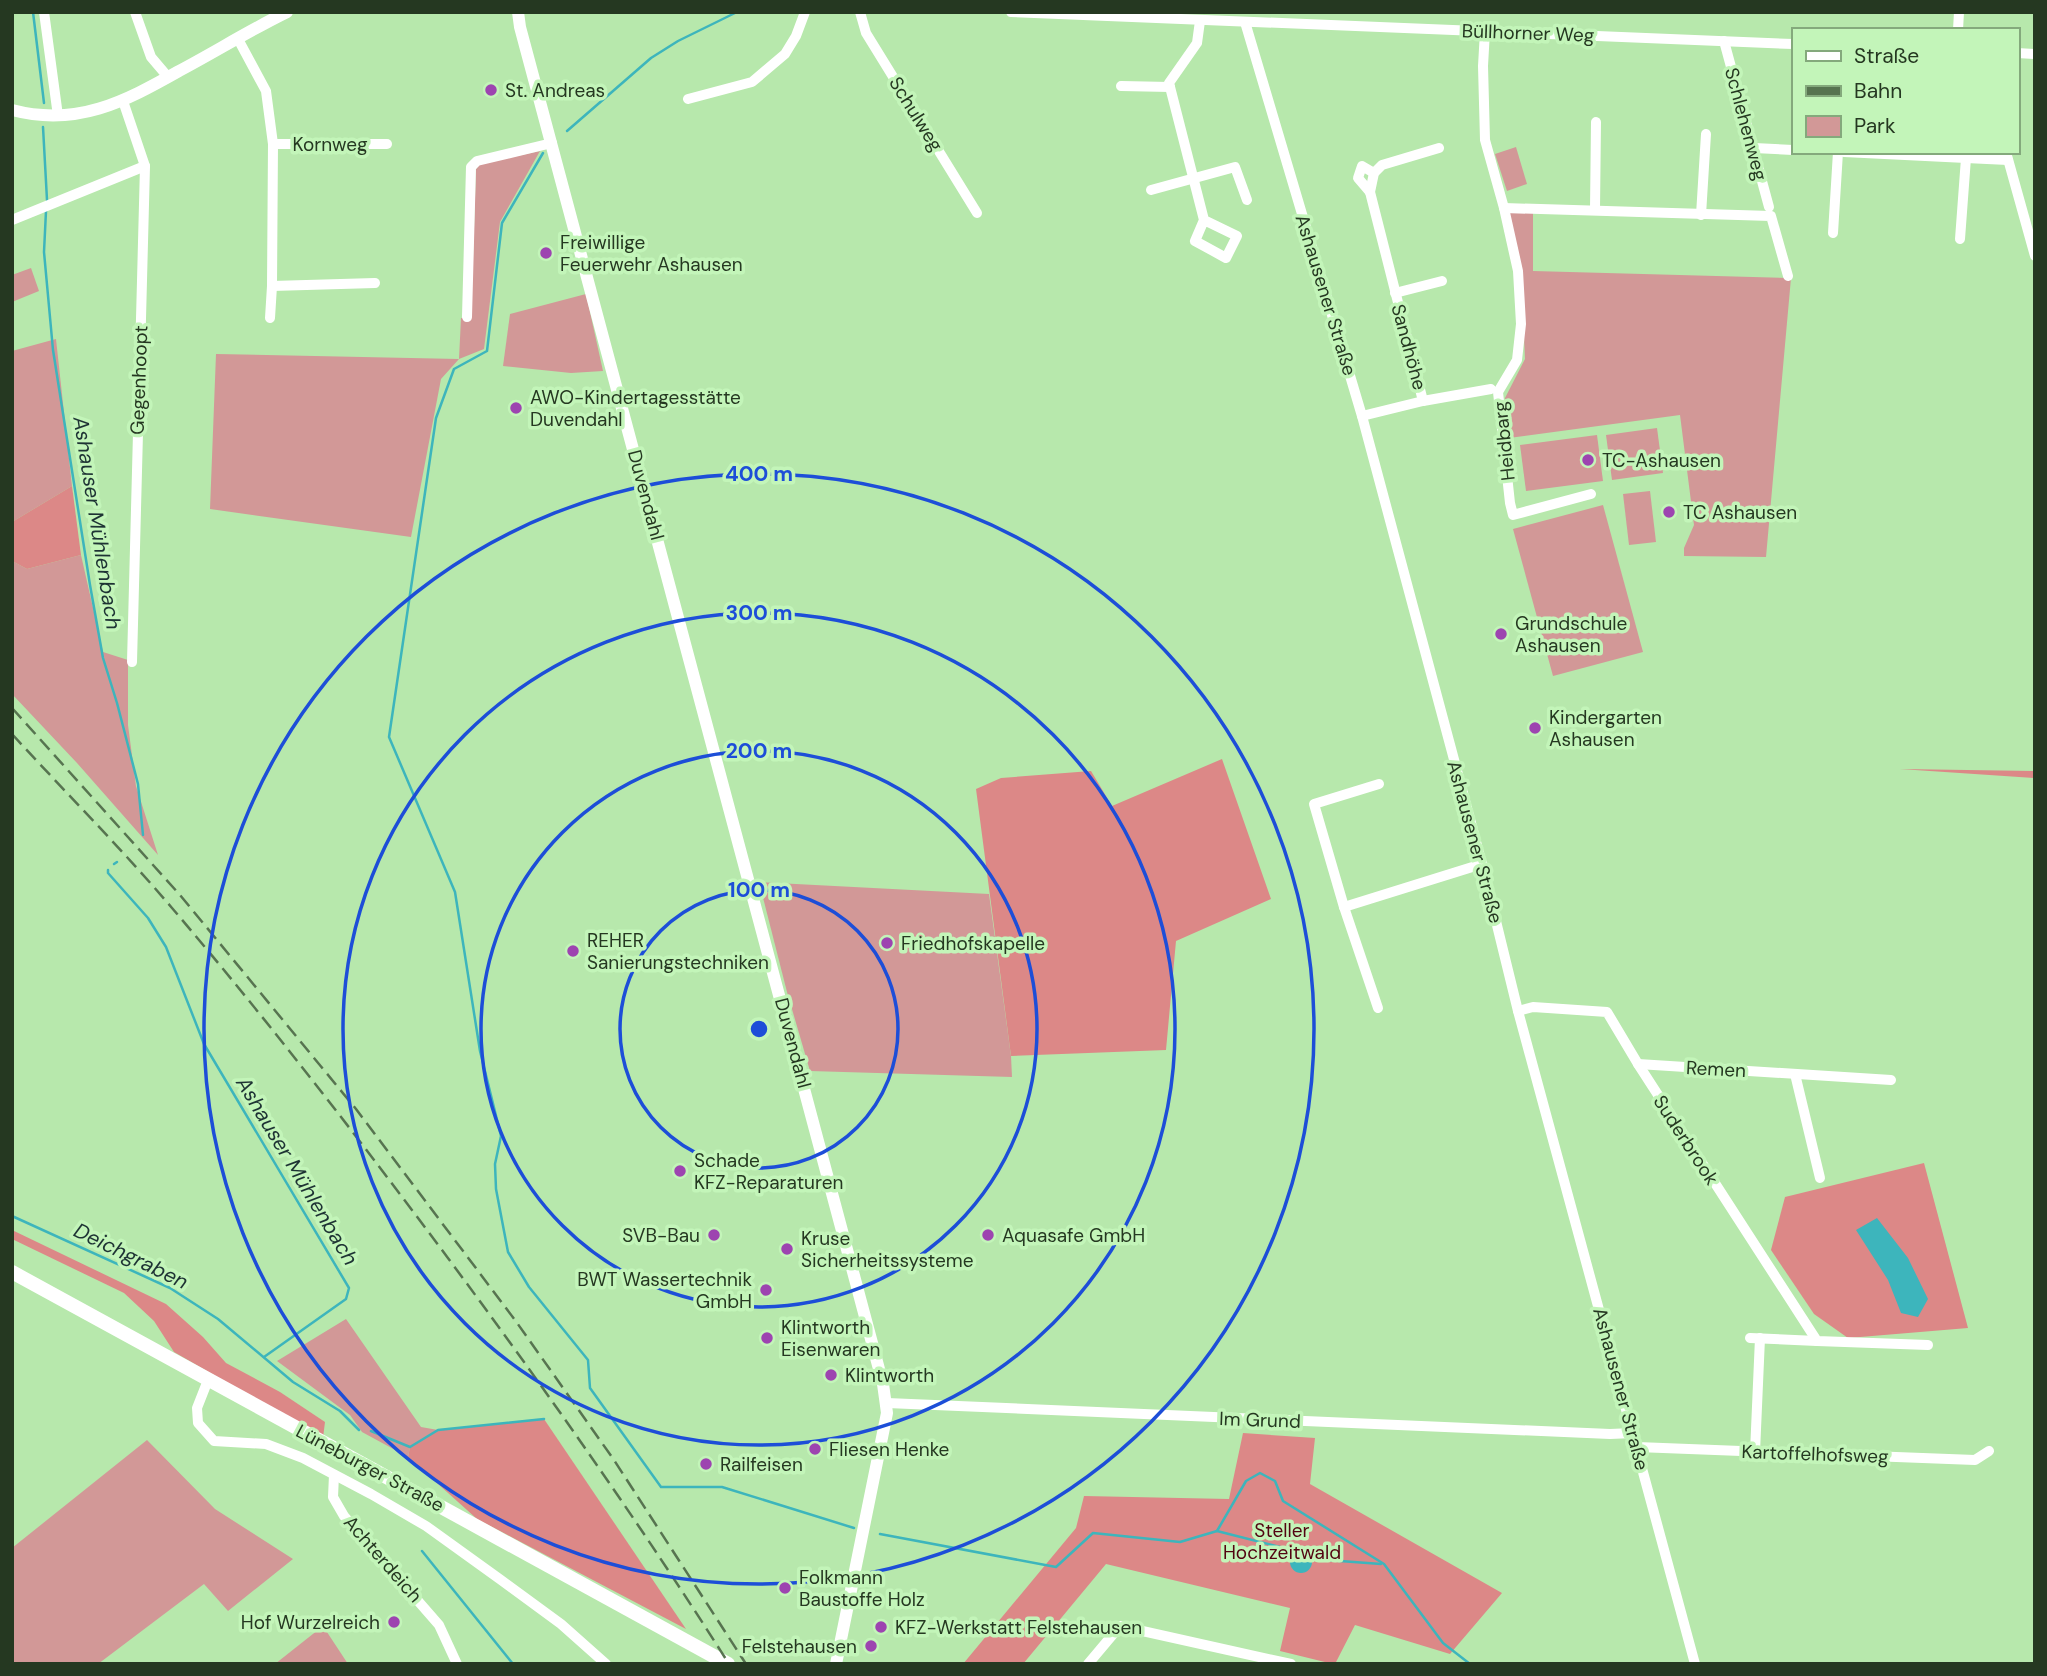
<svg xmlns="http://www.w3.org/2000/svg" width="2047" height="1676" viewBox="0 0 2047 1676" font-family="'DM Sans',sans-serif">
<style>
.green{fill:#d29897}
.forest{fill:#dc8887}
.water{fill:#3db5bc}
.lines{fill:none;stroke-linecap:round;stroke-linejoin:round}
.stream{stroke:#3db5bc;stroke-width:2.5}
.minor{stroke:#fff;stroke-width:10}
.tertiary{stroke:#fff;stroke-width:12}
.secondary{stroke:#fff;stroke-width:14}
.rail{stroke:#577450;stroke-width:2.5;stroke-dasharray:14 7;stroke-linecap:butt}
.ring{fill:none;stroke:#1d4ed8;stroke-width:3.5}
.poi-dot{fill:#9d44b0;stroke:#c3f5b9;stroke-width:2.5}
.labels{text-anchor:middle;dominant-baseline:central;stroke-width:7;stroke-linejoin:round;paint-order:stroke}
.street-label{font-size:19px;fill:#253821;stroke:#c3f5b9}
.poi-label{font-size:19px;fill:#253821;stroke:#c3f5b9;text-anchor:start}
.park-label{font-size:19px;fill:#520411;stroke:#c3f5b9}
.water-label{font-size:21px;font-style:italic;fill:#1e3334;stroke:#c3f5b9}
.centre{fill:#1d4ed8;stroke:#c3f5b9;stroke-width:3.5}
.ring-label{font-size:21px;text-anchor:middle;font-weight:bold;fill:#1d4ed8;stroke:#c3f5b9;stroke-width:7;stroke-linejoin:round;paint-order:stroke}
</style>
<rect width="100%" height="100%" fill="#b7e8ac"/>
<!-- green -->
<g class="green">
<path d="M1516,147L1527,184L1507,191L1495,154Z"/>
<path d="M540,151L500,222L484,349L459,359L441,379L411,537L210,509L216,354L459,359L461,318H471L476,169L480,164Z"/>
<path d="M1511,212H1533V271L1791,278L1766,557L1684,556V548L1694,525L1680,415L1509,438L1505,398L1525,359L1521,271L1509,215Z"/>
<path d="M31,268L39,291L12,302V275Z"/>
<path d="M586,294L603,371L571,373L503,366L510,314Z"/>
<path d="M56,339L72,486L12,522V351Z"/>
<path d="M1657,428L1663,473L1612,480L1606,435Z"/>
<path d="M1597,435L1603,481L1526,491L1520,445Z"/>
<path d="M1650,491L1656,542L1629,545L1623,494Z"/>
<path d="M1603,505L1643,652L1553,676L1513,529Z"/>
<path d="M81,555L103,652L128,660V725L136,786L158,855L77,763L12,694V561L27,569Z"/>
<path d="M759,882L989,894L1011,1056L1012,1077L810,1071L787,992Z"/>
<path d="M346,1319L421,1427L438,1430L410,1447L408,1457L362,1432L350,1415L277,1361Z"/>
<path d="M147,1440L215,1509L293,1559L228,1611L204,1584L98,1664H12V1548Z"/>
<path d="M323,1626L348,1664H275Z"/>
</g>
<!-- forest -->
<g class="forest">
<path d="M72,486L81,555L27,569L12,561V522Z"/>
<path d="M1222,759L1271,899L1176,941L1166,1050L1011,1056L976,789L1001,778L1091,771L1112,806Z"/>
<path d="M1900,769L2035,771V778Z"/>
<path d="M1924,1163L1968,1328L1848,1338L1814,1314L1771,1250L1785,1197Z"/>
<path d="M12,1230L166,1304L203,1337L226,1363L280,1392L325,1422L323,1438L174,1352L154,1321L124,1293L12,1239Z"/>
<path d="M544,1419L686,1629L477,1519L408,1457L410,1447L438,1430Z"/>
<path d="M1243,1433L1315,1438L1310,1484L1502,1593L1450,1654L1355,1625L1335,1664H1333L1280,1651L1290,1608L1106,1564L1023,1664H963L1076,1528L1084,1496L1229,1499Z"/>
</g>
<!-- water -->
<g class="water">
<path d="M1877,1218L1908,1258L1928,1299L1918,1317L1901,1313L1888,1280L1856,1230Z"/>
<circle cx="1301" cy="1562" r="11"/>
</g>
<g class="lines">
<!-- stream -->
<g class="stream">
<path d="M33,12L44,103"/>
<path d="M43,127L47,200"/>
<path d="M567,131L651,58L678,41L737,12"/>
<path d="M543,153L502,223L487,351L454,369L436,418L389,737L455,892L480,1051L501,1136L495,1164L496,1189L508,1252L529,1287L588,1360L590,1388L661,1487H722L854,1528"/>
<path d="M46,211L44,252L53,350L90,585L103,658L117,703L138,784L143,835"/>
<path d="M114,864L117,862"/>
<path d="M108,870V873L148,918L166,947L204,1044L349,1288L346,1299L264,1357"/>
<path d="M12,1216L170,1288L218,1319L293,1382L340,1411L359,1430"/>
<path d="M371,1431L410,1447L438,1430L544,1419"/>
<path d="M1217,1531L1296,1551"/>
<path d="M880,1534L1056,1567L1093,1533L1180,1542L1217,1531L1246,1481L1260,1473L1275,1481L1283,1501L1384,1564L1443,1643L1470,1664"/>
<path d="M422,1551L513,1664"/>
<path d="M1313,1559L1381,1564"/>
</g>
<!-- minor -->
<g class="minor">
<path d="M44,12L58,116"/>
<path d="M135,12L151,57L168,77"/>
<path d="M860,12L866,33L977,213"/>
<path d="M1011,12L1793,44"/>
<path d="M1200,21L1197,43L1169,83L1204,220L1195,241L1226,258L1237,236L1204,220"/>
<path d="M1245,22L1362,416L1482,864L1518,1011L1695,1664"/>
<path d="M1958,30L1959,12"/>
<path d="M1485,31L1483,66L1485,140L1504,208L1518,271L1521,324L1517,360L1498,392L1510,503L1513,515L1591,494"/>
<path d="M238,39L266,91L273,144L272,286L270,318"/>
<path d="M1724,41L1769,207"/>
<path d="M2017,53L2035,54"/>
<path d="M1121,86L1170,87"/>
<path d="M688,99L752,82L785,54L796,36L805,12"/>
<path d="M123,101L145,166L132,662"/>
<path d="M273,144H387"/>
<path d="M1754,148L1793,150"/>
<path d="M1844,152L1966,158"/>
<path d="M2006,152L2035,256"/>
<path d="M1151,190L1235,167L1247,200"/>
<path d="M1370,192L1358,178L1362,166L1374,173"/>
<path d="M1504,208L1771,216L1788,276"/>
<path d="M1595,209L1596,122"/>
<path d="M1701,215L1706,134"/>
<path d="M12,220L145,166"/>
<path d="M1833,233L1838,152"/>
<path d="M1960,239L1966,158L2008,160"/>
<path d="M272,286L375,283"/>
<path d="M1395,293L1442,281"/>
<path d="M467,317L471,167L477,161L552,143"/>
<path d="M1423,401L1370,192L1374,173L1382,165L1439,148"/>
<path d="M1362,416L1423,401L1491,389"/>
<path d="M1344,907L1314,804L1379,784"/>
<path d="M1378,1008L1344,907L1482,864"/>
<path d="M1518,1011L1533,1007L1607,1012L1638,1064L1817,1341L1928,1345"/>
<path d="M1638,1064L1891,1080"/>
<path d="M1795,1074L1820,1178"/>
<path d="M1750,1338L1817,1341"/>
<path d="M208,1380L197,1408L198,1423L214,1441L266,1444L303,1458L371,1494L426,1526L501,1580L561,1624L606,1664"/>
<path d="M887,1403L1610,1434L1633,1433"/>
<path d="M1637,1447L1975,1460L1989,1451"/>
<path d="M1755,1452L1760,1338"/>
<path d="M334,1475L333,1497L344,1516L439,1625L457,1664"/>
<path d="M1088,1664L1120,1626L1291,1664"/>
</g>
<!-- tertiary -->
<g class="tertiary">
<path d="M518,12L520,27L883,1384L887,1413L836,1664"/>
<path d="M12,110C77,127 124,102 179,71C215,52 250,30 287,12"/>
</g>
<!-- secondary -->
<path class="secondary" d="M12,1272L728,1664"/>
<!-- rail -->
<g class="rail">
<path d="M12,708L180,895L356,1109L515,1320L614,1460L746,1664"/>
<path d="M12,734C65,792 121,848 172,908C258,1009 339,1113 418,1218C527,1363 632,1511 729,1664"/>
</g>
</g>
<!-- distance rings -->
<g class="ring">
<circle cx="759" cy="1029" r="139"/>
<circle cx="759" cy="1029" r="278"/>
<circle cx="759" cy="1029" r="416"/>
<circle cx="759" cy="1029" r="555"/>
</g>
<!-- markers -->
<g class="poi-dot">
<circle cx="491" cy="90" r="7"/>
<circle cx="546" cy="253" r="7"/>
<circle cx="516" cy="408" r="7"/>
<circle cx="1588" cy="460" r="7"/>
<circle cx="1669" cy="512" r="7"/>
<circle cx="1501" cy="634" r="7"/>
<circle cx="1535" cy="728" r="7"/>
<circle cx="887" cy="943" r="7"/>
<circle cx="573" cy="951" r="7"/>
<circle cx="680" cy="1171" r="7"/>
<circle cx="714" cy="1235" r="7"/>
<circle cx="988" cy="1235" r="7"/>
<circle cx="787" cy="1249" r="7"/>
<circle cx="766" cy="1290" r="7"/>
<circle cx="767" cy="1338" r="7"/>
<circle cx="831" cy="1375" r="7"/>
<circle cx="815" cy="1449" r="7"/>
<circle cx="706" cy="1464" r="7"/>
<circle cx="785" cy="1588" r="7"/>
<circle cx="394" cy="1622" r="7"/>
<circle cx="881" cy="1627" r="7"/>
<circle cx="871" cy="1646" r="7"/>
</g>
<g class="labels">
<!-- street labels -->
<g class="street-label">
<text transform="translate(1528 33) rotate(2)">Büllhorner Weg</text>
<text transform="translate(916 114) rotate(58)">Schulweg</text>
<text transform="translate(1746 124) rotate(75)">Schlehenweg</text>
<text x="330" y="144">Kornweg</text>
<text transform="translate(1326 295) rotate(73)">Ashausener Straße</text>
<text transform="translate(1409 347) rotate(75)">Sandhöhe</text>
<text transform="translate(139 380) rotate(-88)">Gegenhoopt</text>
<text transform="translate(1504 441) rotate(-96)">Heidbarg</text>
<text transform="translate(646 495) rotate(75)">Duvendahl</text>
<text transform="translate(1475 842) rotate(75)">Ashausener Straße</text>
<text transform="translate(793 1043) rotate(75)">Duvendahl</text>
<text transform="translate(1716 1069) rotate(3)">Remen</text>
<text transform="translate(1686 1140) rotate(57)">Suderbrook</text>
<text transform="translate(1621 1389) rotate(75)">Ashausener Straße</text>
<text transform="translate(1260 1420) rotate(2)">Im Grund</text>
<text transform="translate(1815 1454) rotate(2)">Kartoffelhofsweg</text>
<text transform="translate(370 1468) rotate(28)">Lüneburger Straße</text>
<text transform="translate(383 1559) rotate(49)">Achterdeich</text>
</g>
<!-- poi labels -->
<g class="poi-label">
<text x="505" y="90">St. Andreas</text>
<text x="560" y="242">Freiwillige<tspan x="560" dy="22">Feuerwehr Ashausen</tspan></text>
<text x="530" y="397">AWO-Kindertagesstätte<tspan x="530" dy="22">Duvendahl</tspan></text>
<text x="1602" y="460">TC-Ashausen</text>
<text x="1683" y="512">TC Ashausen</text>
<text x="1515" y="623">Grundschule<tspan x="1515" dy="22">Ashausen</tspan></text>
<text x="1549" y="717">Kindergarten<tspan x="1549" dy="22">Ashausen</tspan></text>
<text x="587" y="940">REHER<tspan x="587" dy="22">Sanierungstechniken</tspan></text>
<text x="901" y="943">Friedhofskapelle</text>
<text x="694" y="1160">Schade<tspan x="694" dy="22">KFZ-Reparaturen</tspan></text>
<text x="700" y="1235" text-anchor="end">SVB-Bau</text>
<text x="1002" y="1235">Aquasafe GmbH</text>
<text x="801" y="1238">Kruse<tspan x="801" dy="22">Sicherheitssysteme</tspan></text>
<text x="752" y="1279" text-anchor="end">BWT Wassertechnik<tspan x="752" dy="22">GmbH</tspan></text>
<text x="781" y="1327">Klintworth<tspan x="781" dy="22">Eisenwaren</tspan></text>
<text x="845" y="1375">Klintworth</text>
<text x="829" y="1449">Fliesen Henke</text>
<text x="720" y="1464">Railfeisen</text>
<text x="799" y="1577">Folkmann<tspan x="799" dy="22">Baustoffe Holz</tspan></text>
<text x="380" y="1622" text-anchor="end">Hof Wurzelreich</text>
<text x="895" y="1627">KFZ-Werkstatt Felstehausen</text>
<text x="857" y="1646" text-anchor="end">Felstehausen</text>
</g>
<!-- park labels -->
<g class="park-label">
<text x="1282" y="1530">Steller<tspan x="1282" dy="22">Hochzeitwald</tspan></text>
</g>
<!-- water labels -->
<g class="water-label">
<text transform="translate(97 523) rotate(81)">Ashauser Mühlenbach</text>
<text transform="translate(297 1171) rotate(59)">Ashauser Mühlenbach</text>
<text transform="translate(131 1256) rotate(26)">Deichgraben</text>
</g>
</g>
<circle cx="759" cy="1029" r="10" class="centre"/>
<g class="ring-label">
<text x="759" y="481">400 m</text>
<text x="759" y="620">300 m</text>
<text x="759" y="758">200 m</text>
<text x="759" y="897">100 m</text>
</g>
<!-- border -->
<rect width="2047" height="1676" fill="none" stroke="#253821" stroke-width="28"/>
<!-- legend -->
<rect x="1792" y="28" width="228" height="126" fill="#c3f5b9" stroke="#84a97c" stroke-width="2"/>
<rect x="1806" y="51" width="35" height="10" fill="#ffffff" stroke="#84a97c" stroke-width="2"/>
<text x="1854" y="63" font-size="21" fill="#253821">Straße</text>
<rect x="1806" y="86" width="35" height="10" fill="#577450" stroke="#84a97c" stroke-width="2"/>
<text x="1854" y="98" font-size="21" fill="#253821">Bahn</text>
<rect x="1806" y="116" width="35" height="21" fill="#d29897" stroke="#84a97c" stroke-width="2"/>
<text x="1854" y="133" font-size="21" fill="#253821">Park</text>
</svg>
